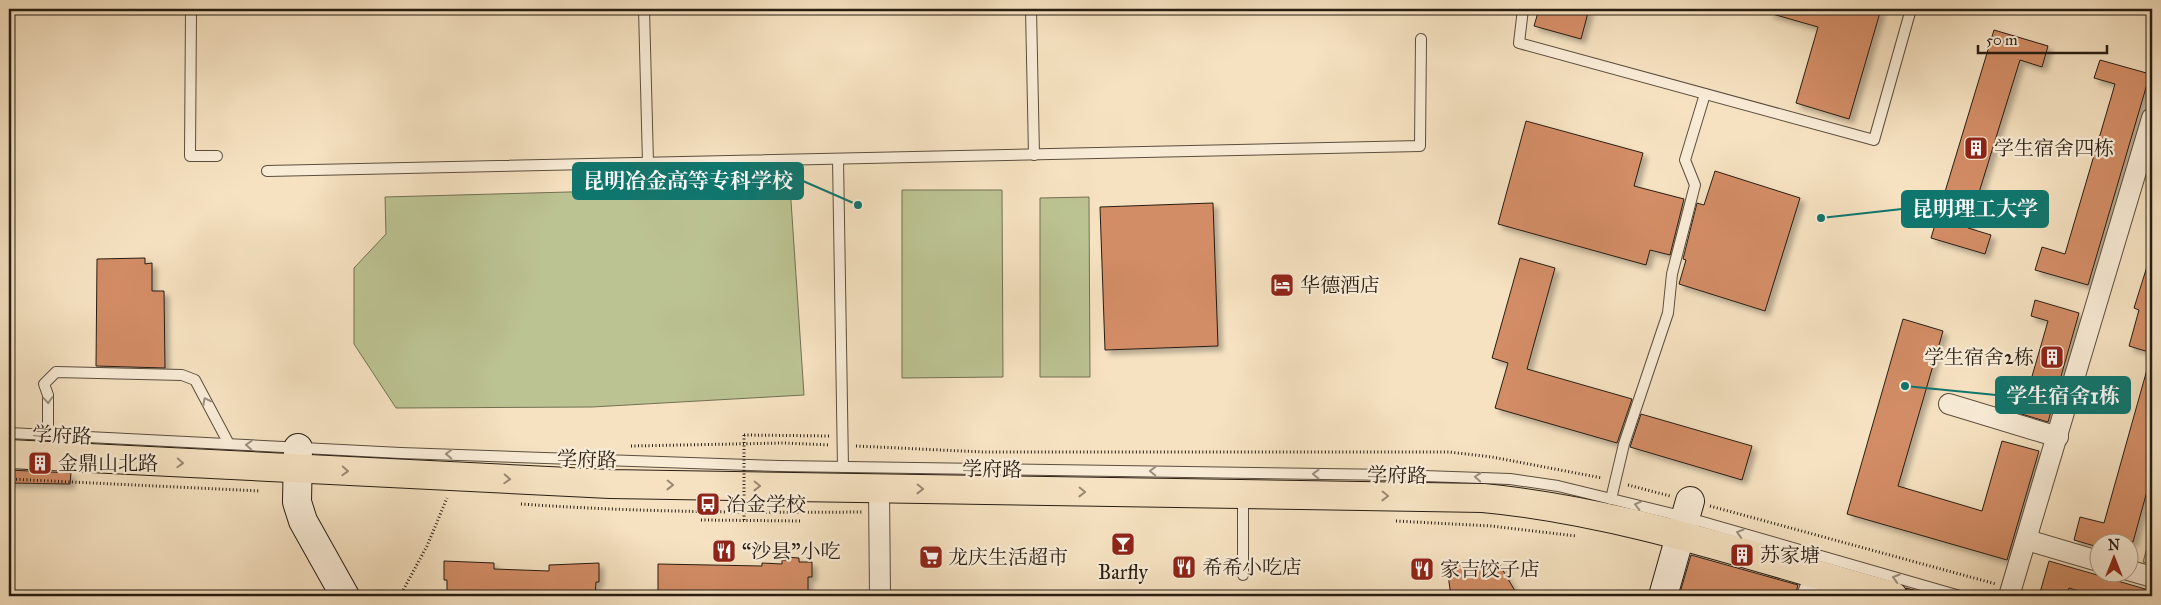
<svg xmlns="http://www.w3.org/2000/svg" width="2161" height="605" viewBox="0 0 2161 605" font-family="'IM FELL Great Primer','Noto Serif SC',serif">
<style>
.green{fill:#bcc393;stroke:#727053}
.building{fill:#d38d66;stroke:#271d13;filter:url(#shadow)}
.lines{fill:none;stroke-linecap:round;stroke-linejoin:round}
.lane-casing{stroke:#5b4e3e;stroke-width:12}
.street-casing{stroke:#5b4e3e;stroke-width:22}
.secondary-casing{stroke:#271d13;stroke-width:30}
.primary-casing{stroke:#271d13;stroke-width:30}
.path{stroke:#271d13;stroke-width:3;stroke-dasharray:1 2.5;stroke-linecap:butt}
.lane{stroke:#f9ecd7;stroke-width:10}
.street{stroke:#f9ecd7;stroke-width:20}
.secondary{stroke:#f9ecd7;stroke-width:28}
.primary{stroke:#f6e2c1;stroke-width:28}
.path-bridge{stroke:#271d13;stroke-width:3;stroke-dasharray:1 2.5;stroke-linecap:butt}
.oneway{stroke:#9a8f7f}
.oneway2{stroke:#998973}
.labels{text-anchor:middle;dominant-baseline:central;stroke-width:4.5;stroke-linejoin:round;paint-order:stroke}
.poi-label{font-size:20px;fill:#271d13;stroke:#f9ecd7;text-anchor:start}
.street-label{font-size:20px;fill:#271d13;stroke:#f9ecd7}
.leader{fill:none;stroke:#0f766e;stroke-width:2}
.callout-dot{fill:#0f766e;stroke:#f9ecd7;stroke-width:2}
.callout{fill:#0f766e;stroke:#0f766e;stroke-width:2}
.callout-label{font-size:21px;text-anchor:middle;font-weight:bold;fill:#fff}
</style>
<defs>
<filter id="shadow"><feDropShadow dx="4.5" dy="4.5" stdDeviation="2.5" flood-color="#0004"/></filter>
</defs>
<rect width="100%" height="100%" fill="#f6e2c1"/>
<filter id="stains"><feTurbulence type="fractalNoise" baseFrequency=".004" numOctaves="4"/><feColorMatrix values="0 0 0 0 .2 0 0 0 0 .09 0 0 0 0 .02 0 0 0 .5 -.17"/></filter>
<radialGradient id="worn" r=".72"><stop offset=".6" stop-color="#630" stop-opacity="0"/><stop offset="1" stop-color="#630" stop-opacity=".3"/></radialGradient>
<!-- green -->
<g class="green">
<path d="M790,186L804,395L592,407L396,408L354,344V268L386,234L385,197Z"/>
<path d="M902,190H1002L1003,377L902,378Z"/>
<path d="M1089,197L1090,377H1040V198Z"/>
<path d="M2152,530V565L2143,562Z"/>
</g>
<!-- building -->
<g class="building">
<path d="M1539,9H1589L1581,39L1534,26Z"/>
<path d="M1770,9H1881L1849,119L1796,103L1818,27L1769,13Z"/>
<path d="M1994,30L2048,46L2042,67L2020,60L1968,228L1991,235L1985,254L1931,238Z"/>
<path d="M2100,60L2150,74L2088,285L2035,270L2042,247L2065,254L2115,84L2094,78Z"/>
<path d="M1526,121L1643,153L1634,186L1684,199L1670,255L1650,250L1646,265L1498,224Z"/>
<path d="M1715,171L1800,198L1765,311L1679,284L1686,260L1683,259L1697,203L1704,205Z"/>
<path d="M1213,203L1218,346L1105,350L1100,207Z"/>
<path d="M145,258V264L152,263V291H164L165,368L96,366L97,259Z"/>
<path d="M1520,258L1555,268L1527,369L1632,399L1617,443L1495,408L1508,363L1492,358Z"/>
<path d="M2149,260L2152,261V353L2129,346L2139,310L2134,308Z"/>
<path d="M2035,300L2079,313L2048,422L2005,409L2010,392L2026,397L2048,321L2031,316Z"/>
<path d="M1903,319L1943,331L1898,486L1982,511L2002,441L2039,451L2007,560L1847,514Z"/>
<path d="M2148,366H2152V473L2133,542H2098V547L2074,540L2080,517L2104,523Z"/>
<path d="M1641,414L1752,446L1742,480L1630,447Z"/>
<path d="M9,470L71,473L70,484L9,483Z"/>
<path d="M1691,555L1798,585L1795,596H1679Z"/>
<path d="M786,557L799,558V562H812V577H808V596L658,595V564L762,566V563L782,564V560H786Z"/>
<path d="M444,561L494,563V569L549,571V565L599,563V582H596L595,596H447V580H444Z"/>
<path d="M1446,561L1498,562L1518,596H1451Z"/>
<path d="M2049,561L2152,591V596H2096L2069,588L2066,596H2039Z"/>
<path d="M1906,588L1936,596H1908Z"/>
</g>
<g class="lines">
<!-- lane casing -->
<g class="lane-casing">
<g id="lane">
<path d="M191,9L190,156H217"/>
<path d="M644,9L648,163"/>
<path d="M1031,9L1034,155"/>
<path d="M1523,9L1519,43L1874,140L1911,9"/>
<path d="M838,159L843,467"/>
<path d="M267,171L1420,146L1421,39"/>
<path d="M9,433L401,453L780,466L1395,475L1510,479L1558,486L1685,517L1960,596"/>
<path d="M48,435V395L44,384L56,372L182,375L195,380L229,444"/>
<path d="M1611,499L1624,444L1668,313L1672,274L1695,185L1685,160L1705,94"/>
<path d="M1243,575V495"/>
</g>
</g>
<!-- street casing -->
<g class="street-casing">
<g id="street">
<path d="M1949,404L2058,437"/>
<path d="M879,488L880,596"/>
<path d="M2027,540L2098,561"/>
<path d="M2128,570L2152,577"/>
<path d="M1807,596L1815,575"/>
<path d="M2009,596L2152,118"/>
</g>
</g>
<!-- secondary casing -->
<g class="secondary-casing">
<g id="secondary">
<path d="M298,448L297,502L303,521L345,596"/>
<path d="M1663,596L1690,501"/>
</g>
</g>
<!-- primary casing -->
<g class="primary-casing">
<path id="primary" d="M9,454L610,484L1483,498C1623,511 1758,559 1893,596"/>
</g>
<!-- path -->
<g class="path">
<path d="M744,435L831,436"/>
<path d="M631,446L784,443L830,445"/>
<path d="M856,446L983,452H1449L1492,457L1602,478"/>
<path d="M9,479L260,491"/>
<path d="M1628,485L1670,496"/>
<path d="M521,504C635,512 748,513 862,512"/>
<path d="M1710,506L1996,584"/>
<path d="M701,520L802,521"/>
<path d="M1396,521L1491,526L1576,536"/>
<path d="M2028,593L2039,596"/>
<path d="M400,596L427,546L447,498"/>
</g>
<!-- lane -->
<use href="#lane" class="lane"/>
<!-- street -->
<use href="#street" class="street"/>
<!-- secondary -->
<use href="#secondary" class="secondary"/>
<!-- primary -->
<use href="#primary" class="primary"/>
<!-- path-bridge -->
<path class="path-bridge" d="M744,520V435"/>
</g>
<!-- one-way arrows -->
<defs><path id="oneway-chevron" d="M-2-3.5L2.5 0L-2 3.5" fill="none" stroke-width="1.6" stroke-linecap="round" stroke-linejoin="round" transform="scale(1.25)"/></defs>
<g class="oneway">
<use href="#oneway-chevron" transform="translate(48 400) rotate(86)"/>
<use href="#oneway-chevron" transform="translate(206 401) rotate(-117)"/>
<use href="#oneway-chevron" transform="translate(249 445) rotate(-177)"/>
<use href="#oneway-chevron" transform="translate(449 454) rotate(-178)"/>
<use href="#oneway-chevron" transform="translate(1153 471) rotate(-179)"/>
<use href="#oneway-chevron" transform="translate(1316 474) rotate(-179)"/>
<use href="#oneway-chevron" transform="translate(1478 477) rotate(-176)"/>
<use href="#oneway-chevron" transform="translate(1638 505) rotate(-166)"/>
<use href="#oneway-chevron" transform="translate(1740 533) rotate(-164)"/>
<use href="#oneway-chevron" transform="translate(1896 578) rotate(-164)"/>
</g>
<g class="oneway2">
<use href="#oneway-chevron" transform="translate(180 463) rotate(3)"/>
<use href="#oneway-chevron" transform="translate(345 471) rotate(3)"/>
<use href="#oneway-chevron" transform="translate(507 479) rotate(3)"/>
<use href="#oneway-chevron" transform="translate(670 485) rotate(1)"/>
<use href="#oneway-chevron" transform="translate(757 486) rotate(1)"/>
<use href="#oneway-chevron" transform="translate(920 489) rotate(1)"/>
<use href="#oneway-chevron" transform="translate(1082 492) rotate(1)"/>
<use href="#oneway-chevron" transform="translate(1385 496) rotate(1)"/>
</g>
<!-- icons -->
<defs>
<g id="building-square" transform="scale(1.25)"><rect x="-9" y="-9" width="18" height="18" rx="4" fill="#8f2418" stroke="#f9ecd7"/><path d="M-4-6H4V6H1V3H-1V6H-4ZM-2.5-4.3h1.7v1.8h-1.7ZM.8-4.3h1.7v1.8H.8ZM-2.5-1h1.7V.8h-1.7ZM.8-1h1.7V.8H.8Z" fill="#fff"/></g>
<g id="hotel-square" transform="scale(1.25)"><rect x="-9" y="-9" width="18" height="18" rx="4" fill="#8f2418" stroke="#f9ecd7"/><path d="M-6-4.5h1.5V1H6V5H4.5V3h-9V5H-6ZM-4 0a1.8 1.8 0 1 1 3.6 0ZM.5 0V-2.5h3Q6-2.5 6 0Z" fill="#fff"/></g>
<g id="bus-square" transform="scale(1.25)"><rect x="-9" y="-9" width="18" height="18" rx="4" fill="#8f2418" stroke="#f9ecd7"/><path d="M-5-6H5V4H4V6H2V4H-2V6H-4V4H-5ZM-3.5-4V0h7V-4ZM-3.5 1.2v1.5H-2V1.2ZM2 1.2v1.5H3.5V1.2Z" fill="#fff"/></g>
<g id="bar-square" transform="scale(1.25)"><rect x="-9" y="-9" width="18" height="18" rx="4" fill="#8f2418" stroke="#f9ecd7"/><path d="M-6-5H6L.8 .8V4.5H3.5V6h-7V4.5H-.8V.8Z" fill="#fff"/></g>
<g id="restaurant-square" transform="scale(1.25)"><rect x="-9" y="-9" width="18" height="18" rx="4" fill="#8f2418" stroke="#f9ecd7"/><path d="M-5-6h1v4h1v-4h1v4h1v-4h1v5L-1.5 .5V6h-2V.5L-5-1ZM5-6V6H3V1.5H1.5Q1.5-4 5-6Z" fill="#fff"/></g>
<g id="supermarket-square" transform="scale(1.25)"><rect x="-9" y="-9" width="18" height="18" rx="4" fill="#8f2418" stroke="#f9ecd7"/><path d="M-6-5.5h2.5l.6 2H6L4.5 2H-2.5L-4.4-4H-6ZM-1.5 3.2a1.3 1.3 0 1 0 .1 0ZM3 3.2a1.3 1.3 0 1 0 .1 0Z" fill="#fff"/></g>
</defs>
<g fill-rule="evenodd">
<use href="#building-square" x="1976" y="148"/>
<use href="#hotel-square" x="1282" y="285"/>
<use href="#building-square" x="2052" y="357"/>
<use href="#building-square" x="40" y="463"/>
<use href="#bus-square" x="708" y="504"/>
<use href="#bar-square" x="1123" y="544"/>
<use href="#restaurant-square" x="724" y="551"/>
<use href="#building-square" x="1742" y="555"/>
<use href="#supermarket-square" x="931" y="557"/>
<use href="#restaurant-square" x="1184" y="567"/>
<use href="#restaurant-square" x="1422" y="569"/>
</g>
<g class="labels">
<!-- poi labels -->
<g class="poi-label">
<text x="1994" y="148">学生宿舍四栋</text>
<text x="1300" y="285">华德酒店</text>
<text x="2034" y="357" text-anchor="end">学生宿舍2栋</text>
<text x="58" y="463">金鼎山北路</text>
<text x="726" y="504">冶金学校</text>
<text x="742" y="551">“沙县”小吃</text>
<text x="1760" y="555">苏家塘</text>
<text x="948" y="557">龙庆生活超市</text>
<text x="1202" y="567">希希小吃店</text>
<text x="1440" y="569">家吉饺子店</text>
<text x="1123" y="572" text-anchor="middle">Barfly</text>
</g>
<!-- street labels -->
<g class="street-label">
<text transform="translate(62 435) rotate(3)">学府路</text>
<text transform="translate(587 459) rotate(2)">学府路</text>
<text transform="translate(992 469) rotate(1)">学府路</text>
<text transform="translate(1397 475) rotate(1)">学府路</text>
</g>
</g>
<!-- callouts -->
<path class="leader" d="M858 205L803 181M1821 218L1902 209M1905 386L1996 395"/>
<g class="callout-dot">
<circle cx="858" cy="205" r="5"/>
<circle cx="1821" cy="218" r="5"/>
<circle cx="1905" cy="386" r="5"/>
</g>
<g class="callout">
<rect x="573" y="163" width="230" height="36" rx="5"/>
<rect x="1902" y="191" width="146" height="36" rx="5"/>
<rect x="1996" y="377" width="134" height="36" rx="5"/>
</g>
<g class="callout-label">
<text x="688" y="188">昆明冶金高等专科学校</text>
<text x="1975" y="216">昆明理工大学</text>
<text x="2063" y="403">学生宿舍1栋</text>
</g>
<!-- margin -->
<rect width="2161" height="605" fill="none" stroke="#f6e2c1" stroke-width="30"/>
<rect x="10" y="10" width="2141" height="585" fill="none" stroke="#271d13" stroke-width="2.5"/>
<rect x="15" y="15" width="2131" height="575" fill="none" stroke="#271d13"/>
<!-- north arrow -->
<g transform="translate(2114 558)"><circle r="24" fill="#f9ecd7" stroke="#a59989"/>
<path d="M0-4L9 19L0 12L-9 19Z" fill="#8f2418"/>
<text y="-8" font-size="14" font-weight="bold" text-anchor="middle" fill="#271d13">N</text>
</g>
<!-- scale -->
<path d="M1978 45v8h129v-8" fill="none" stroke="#271d13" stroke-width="2.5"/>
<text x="1986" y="45" font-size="15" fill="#271d13" stroke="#f9ecd7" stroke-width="4" paint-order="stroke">50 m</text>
<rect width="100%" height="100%" filter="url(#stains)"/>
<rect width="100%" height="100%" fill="url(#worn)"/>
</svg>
